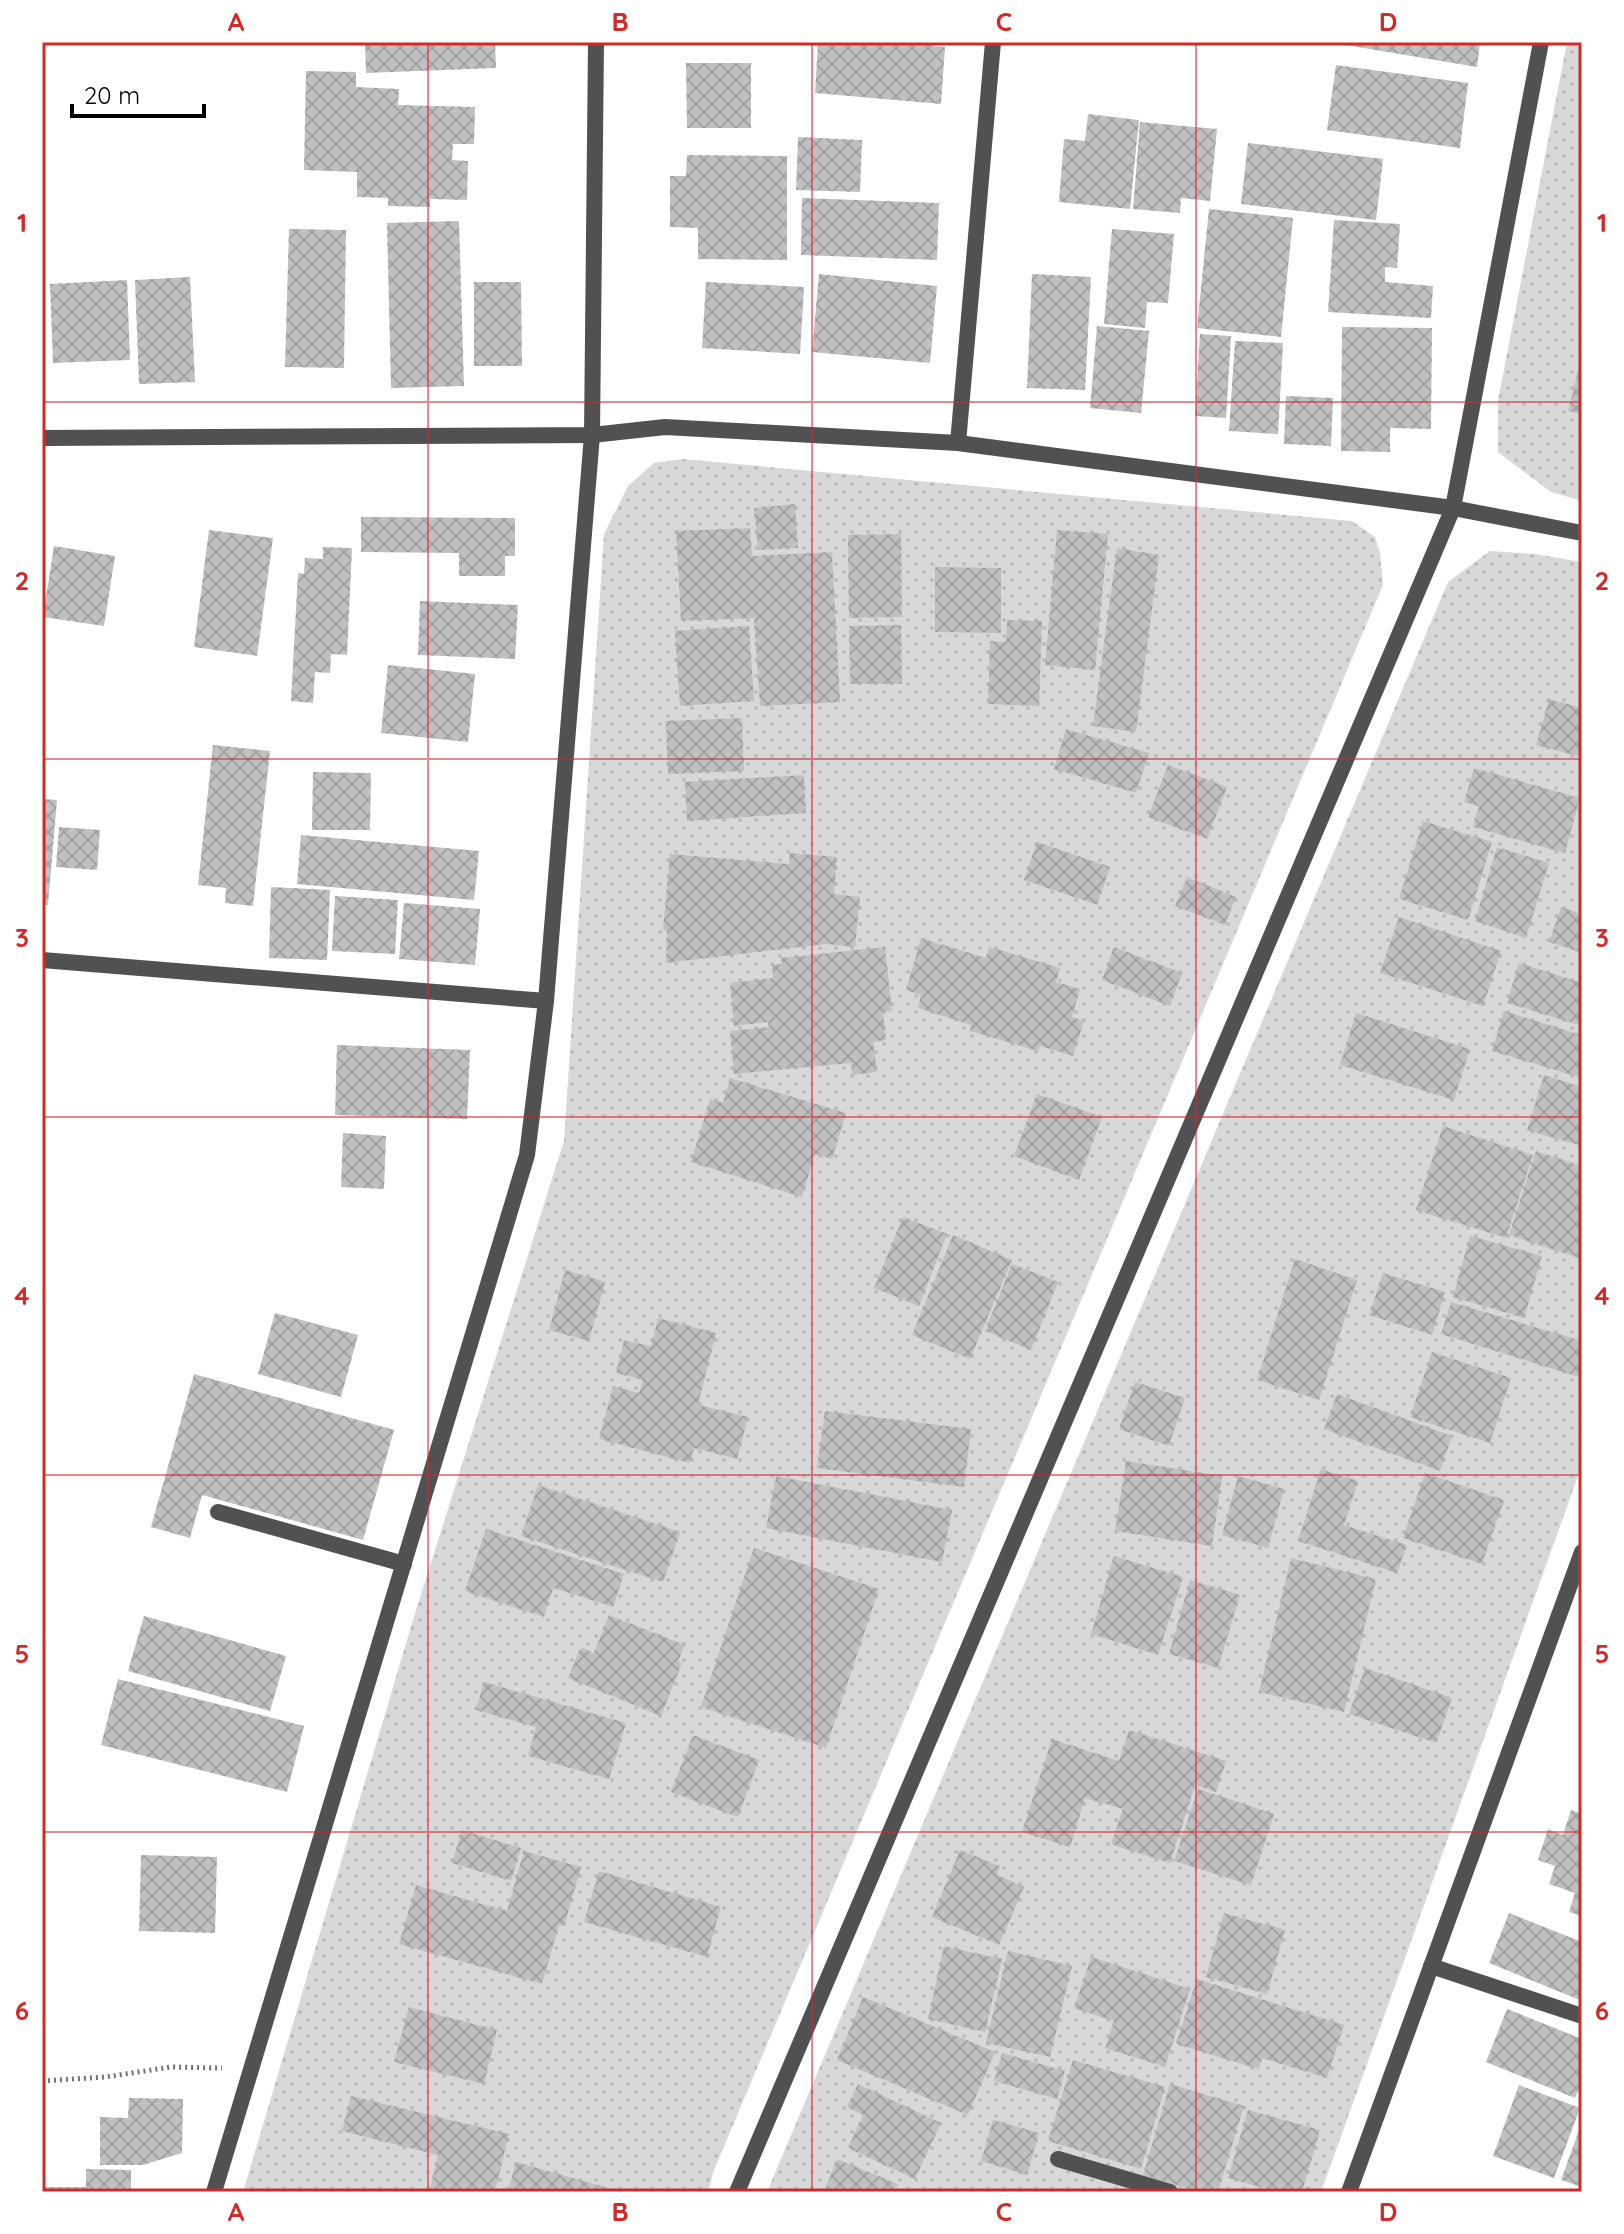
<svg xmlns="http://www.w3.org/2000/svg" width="1624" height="2234" viewBox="0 0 1624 2234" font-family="Quicksand,sans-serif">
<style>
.grass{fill:url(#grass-dots)}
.building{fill:url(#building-cross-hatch)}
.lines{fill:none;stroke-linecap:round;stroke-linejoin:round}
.path{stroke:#737373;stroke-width:5;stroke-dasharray:2 4;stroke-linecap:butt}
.lane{stroke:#515151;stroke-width:16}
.street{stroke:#515151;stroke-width:16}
.grid{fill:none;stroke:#d62828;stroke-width:2;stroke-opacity:0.55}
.neatline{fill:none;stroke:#d62828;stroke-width:3}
.grid-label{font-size:26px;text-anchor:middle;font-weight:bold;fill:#d62828}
</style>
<defs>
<pattern id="grass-dots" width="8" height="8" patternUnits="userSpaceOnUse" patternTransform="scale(2)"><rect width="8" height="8" fill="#d8d8d8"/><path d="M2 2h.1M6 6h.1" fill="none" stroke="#b8b8b8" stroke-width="1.8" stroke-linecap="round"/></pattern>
<pattern id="building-cross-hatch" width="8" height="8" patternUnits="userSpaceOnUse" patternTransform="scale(2)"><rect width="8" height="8" fill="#c0c0c0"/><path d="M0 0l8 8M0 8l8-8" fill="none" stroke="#a3a3a3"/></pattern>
</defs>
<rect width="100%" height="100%" fill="#fff"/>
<!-- grass -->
<g class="grass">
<path d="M1567,42H1582V501L1551,492L1498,452V401Z"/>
<path d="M682,459L1352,521L1375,537L1380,553L1383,585L714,2170L708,2192H243L413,1620L564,1141L604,534L628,486L654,463Z"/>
<path d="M1490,551L1535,554L1582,562V1465L1321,2192H767L1448,582Z"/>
</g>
<!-- building -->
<g class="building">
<path d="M365,42H495L496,68L366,73Z"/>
<path d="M818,42H933V46L945,47L941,104L815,93Z"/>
<path d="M1328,42H1480L1477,67Z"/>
<path d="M686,63H751V128H687Z"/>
<path d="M1336,65L1468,83L1460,148L1327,130Z"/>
<path d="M306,71L356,72V87L399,89L398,105L475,107L474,144H453L452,160L468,161L467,200L430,199V207L388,206V198L357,197V172L304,170Z"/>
<path d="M1088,114L1139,120L1130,209L1059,202L1064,139L1085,141Z"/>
<path d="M1140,122L1217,129L1210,201L1181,198L1180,213L1133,209Z"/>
<path d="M798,137L862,140L860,192L796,190Z"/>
<path d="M1248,143L1383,159L1376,220L1241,204Z"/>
<path d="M687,155L787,156V260L698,259V228L670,227V176H686Z"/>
<path d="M802,198L939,203L937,260L801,255Z"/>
<path d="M1209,209L1293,218L1281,337L1197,328Z"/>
<path d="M1334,220L1400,224L1397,268L1385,267V282L1433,286L1431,318L1328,312Z"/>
<path d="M459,221L464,386L391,388L387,223Z"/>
<path d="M289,229L346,230L344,368L285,367Z"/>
<path d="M1112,229L1174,234L1168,303L1147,302L1145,328L1104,324Z"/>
<path d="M819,274L937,286L930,363L812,352Z"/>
<path d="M1032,274L1091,277L1085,390L1027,388Z"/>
<path d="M190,277L195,382L139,384L135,280Z"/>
<path d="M127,280L130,360L53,363L50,284Z"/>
<path d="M474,282H521L522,366H474Z"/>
<path d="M706,282L804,287L800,354L702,348Z"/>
<path d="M1097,326L1149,331L1141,413L1090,408Z"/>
<path d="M1342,327L1432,328L1431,429L1390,428V452L1341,451Z"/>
<path d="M1200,334L1231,336L1226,418L1195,416Z"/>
<path d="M1235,341L1283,343L1278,434L1229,431Z"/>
<path d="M1581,359H1582V414L1568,411Z"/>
<path d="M1286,396L1333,398L1331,446L1284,444Z"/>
<path d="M795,504L798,548L758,550L754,508Z"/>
<path d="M361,517L515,518V556H505V576H459V553L361,552Z"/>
<path d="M750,528L752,556L832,552L840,702L760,706L754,618L681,621L676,531Z"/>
<path d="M209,530L273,538L257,656L194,647Z"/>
<path d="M1057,530L1108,534L1095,670L1045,665Z"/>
<path d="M901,534L902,617L849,618L848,535Z"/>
<path d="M54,546L115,556L104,626L43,617Z"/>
<path d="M323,547L352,548L347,655L331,654L330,673L315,672L313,703L291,701L298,573L304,574L305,558L323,559Z"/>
<path d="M1117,548L1159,555L1136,732L1093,726Z"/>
<path d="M935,567L1001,568V633L935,632Z"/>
<path d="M420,601L518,605L515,659L418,655Z"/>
<path d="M1007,620L1042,621L1039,706L988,704L990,641L1006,642Z"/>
<path d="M901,625L902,684H850L849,626Z"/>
<path d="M749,626L754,701L680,706L675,631Z"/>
<path d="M388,665L475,674L468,742L381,733Z"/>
<path d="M1549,699L1582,708V757L1536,745Z"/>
<path d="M742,718L744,771L668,774L666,721Z"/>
<path d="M1066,729L1149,753L1136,793L1054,769Z"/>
<path d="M213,745L270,751L253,906L225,903L226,888L198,885Z"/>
<path d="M1168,765L1227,787L1207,839L1148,817Z"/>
<path d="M1474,768L1580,798L1565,853L1473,827L1479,806L1464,802Z"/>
<path d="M313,772L371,773L370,830H312Z"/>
<path d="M804,775L806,813L687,821L685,782Z"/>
<path d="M42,799L57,800L48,905H42Z"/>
<path d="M1423,821L1492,842L1468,920L1399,899Z"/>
<path d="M59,827L100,830L97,870L56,867Z"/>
<path d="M301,835L479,851L474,900L297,884Z"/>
<path d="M1037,842L1110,867L1097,905L1024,880Z"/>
<path d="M1497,847L1549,863L1526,938L1475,921Z"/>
<path d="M790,853L837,857L834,894L860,897L855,947L826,944L666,963L667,931L663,930L670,854L789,864Z"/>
<path d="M1187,877L1236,897L1225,925L1175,906Z"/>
<path d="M271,887L330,890L327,960L269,958Z"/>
<path d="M335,896L398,900L395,954L332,951Z"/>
<path d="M404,903L480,909L475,965L399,959Z"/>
<path d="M1561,907L1582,914V953L1549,942Z"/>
<path d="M1399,917L1501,951L1483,1006L1380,973Z"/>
<path d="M921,938L986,958L989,947L1060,968L1056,982L1080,989L1072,1017L1084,1021L1073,1056L1040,1046L1038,1051L970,1031L971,1025L918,1008L921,995L906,990Z"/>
<path d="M885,947L892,1011L883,1012L886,1040L873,1042L877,1072L852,1075L851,1063L734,1074L730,1031L769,1027L768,1022L734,1026L730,983L773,978L772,965L782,964L781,958Z"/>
<path d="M1114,947L1182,973L1170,1006L1102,980Z"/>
<path d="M1519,963L1582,983V1026L1507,1003Z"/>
<path d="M1504,1011L1582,1035V1078L1492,1051Z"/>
<path d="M1356,1013L1470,1049L1454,1100L1340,1065Z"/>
<path d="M337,1045L470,1050L467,1119L335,1115Z"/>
<path d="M1544,1075L1582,1087V1146L1527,1130Z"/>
<path d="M730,1078L846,1113L832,1159L815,1154L802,1197L691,1162L710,1099L723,1103Z"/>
<path d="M1037,1094L1102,1117L1079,1180L1014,1156Z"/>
<path d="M1443,1126L1533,1155L1506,1238L1416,1210Z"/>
<path d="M343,1133L386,1136L384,1189L341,1187Z"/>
<path d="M1536,1151L1582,1166V1259L1509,1235Z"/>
<path d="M903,1217L947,1234L919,1306L874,1288Z"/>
<path d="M953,1235L1012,1260L970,1359L912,1335Z"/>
<path d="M1470,1236L1542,1256L1524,1318L1453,1297Z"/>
<path d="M1295,1259L1357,1280L1319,1400L1257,1380Z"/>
<path d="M1012,1264L1058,1282L1031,1350L985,1331Z"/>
<path d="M565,1270L605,1282L589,1341L549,1330Z"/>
<path d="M1383,1273L1445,1292L1432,1335L1369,1315Z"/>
<path d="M1451,1302L1582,1341V1378L1441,1334Z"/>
<path d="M275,1313L358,1335L341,1397L258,1374Z"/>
<path d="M658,1318L716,1333L698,1405L748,1417L737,1459L694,1448L690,1463L599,1439L613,1386L639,1393L643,1380L616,1373L624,1340L651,1346Z"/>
<path d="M1432,1352L1511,1378L1490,1443L1410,1417Z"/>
<path d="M194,1374L394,1430L363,1540L202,1495L190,1538L151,1527Z"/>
<path d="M1135,1382L1185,1398L1169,1446L1119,1429Z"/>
<path d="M1337,1394L1452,1436L1440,1471L1324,1429Z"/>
<path d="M825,1411L971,1429L964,1487L817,1468Z"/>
<path d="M1126,1461L1222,1476L1212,1546L1115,1531Z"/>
<path d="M1321,1469L1358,1481L1344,1525L1407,1545L1397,1573L1298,1541Z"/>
<path d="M1425,1473L1504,1500L1482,1564L1403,1538Z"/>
<path d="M776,1476L952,1510L942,1562L766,1528Z"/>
<path d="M1238,1476L1284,1489L1268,1548L1222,1535Z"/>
<path d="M538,1485L680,1532L663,1582L521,1536Z"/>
<path d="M486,1529L624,1574L613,1607L553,1588L544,1617L465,1591Z"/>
<path d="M754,1548L879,1589L826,1748L701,1707Z"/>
<path d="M1114,1556L1183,1577L1158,1655L1091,1634Z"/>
<path d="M1291,1558L1376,1579L1344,1712L1259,1692Z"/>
<path d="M1190,1580L1240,1595L1218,1668L1169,1654Z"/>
<path d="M609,1615L685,1645L678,1661L682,1663L661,1716L568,1678L581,1647L594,1653Z"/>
<path d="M144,1616L286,1656L270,1711L128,1671Z"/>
<path d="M1365,1668L1452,1698L1436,1743L1349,1714Z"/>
<path d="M118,1679L304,1726L287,1792L101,1745Z"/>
<path d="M484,1682L626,1723L609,1779L528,1756L536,1727L476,1710Z"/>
<path d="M1129,1730L1226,1761L1216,1792L1195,1785L1170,1863L1111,1844L1123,1809L1085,1798L1070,1847L1022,1832L1052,1739L1119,1761Z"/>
<path d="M693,1735L759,1760L738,1817L671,1792Z"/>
<path d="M1198,1789L1274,1814L1251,1885L1174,1861Z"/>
<path d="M1571,1810L1582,1814V1916L1569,1912L1575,1893L1549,1884L1555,1866L1538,1860L1548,1829L1563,1835Z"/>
<path d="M462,1830L521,1848L511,1881L452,1863Z"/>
<path d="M960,1850L1000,1866L997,1875L1024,1887L999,1945L932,1917Z"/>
<path d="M524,1851L581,1867L564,1926L559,1925L542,1984L399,1944L416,1885L507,1911Z"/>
<path d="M141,1855L217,1857L215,1933L139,1931Z"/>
<path d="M599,1871L721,1907L707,1957L584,1922Z"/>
<path d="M1224,1913L1285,1930L1267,1994L1206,1977Z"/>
<path d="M1509,1913L1582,1942V2001L1489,1963Z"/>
<path d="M944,1946L1002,1959L985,2032L928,2019Z"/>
<path d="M1008,1951L1072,1966L1050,2057L986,2043Z"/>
<path d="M1091,1957L1190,1989L1165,2067L1105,2048L1114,2021L1074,2008Z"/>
<path d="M1197,1979L1344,2025L1327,2078L1262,2058L1259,2069L1176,2044Z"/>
<path d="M863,1997L995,2052L968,2115L837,2060Z"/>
<path d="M409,2007L497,2030L484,2084L394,2062Z"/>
<path d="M1507,2009L1582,2039V2082L1575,2098L1486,2062Z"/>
<path d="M1002,2053L1065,2071L1057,2099L994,2081Z"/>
<path d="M1073,2060L1165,2087L1141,2169L1048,2141Z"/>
<path d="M858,2084L941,2123L915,2179L848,2148L863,2115L847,2107Z"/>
<path d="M1170,2084L1244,2106L1218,2192H1199L1143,2175Z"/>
<path d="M1519,2085L1580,2108L1554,2178L1493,2156Z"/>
<path d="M351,2096L509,2134L495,2192H429L438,2155L342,2131Z"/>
<path d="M129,2098L183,2099L182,2153L143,2165H100V2117L128,2118Z"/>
<path d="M1248,2110L1320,2130L1302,2192H1277L1228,2178Z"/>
<path d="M993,2120L1039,2133L1027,2175L981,2161Z"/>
<path d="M1582,2122V2187L1561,2180Z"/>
<path d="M837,2159L898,2184L894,2192H824Z"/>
<path d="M516,2162L619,2191V2192H508Z"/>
<path d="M86,2169L131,2170V2192H42V2187H86Z"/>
</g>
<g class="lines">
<!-- path -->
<path class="path" d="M42,2081L105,2077L171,2067L222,2068"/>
<!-- lane -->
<g class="lane">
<path d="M958,443L993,42"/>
<path d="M218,1512L404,1564"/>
<path d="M1431,1966L1582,2016"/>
<path d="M1058,2159L1170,2192"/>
</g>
<!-- street -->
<g class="street">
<path d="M42,438L592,435L665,427L958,443L1453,508L1582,533"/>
<path d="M42,960L546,1001"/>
<path d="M214,2192L527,1155L546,1001L592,435L596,42"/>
<path d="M737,2192L1453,508L1541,42"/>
<path d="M1349,2192L1582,1552"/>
</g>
</g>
<!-- grid -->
<path class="grid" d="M428,42V2192M812,42V2192M1196,42V2192M42,402H1582M42,759H1582M42,1117H1582M42,1475H1582M42,1832H1582"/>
<!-- border -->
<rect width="1624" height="2234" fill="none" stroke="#ffffff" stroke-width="88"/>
<!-- scale -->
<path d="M72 104v12h132v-12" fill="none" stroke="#000000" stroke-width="4"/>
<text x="84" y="104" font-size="24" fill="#000000" stroke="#ffffff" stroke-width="6" paint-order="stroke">20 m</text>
<rect x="44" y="44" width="1536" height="2146" class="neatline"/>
<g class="grid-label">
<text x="236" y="31">A</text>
<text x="620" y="31">B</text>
<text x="1004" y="31">C</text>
<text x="1388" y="31">D</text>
<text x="22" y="232">1</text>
<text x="1602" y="232">1</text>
<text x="22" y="590">2</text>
<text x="1602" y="590">2</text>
<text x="22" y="947">3</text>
<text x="1602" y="947">3</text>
<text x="22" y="1305">4</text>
<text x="1602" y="1305">4</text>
<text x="22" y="1663">5</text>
<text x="1602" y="1663">5</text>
<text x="22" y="2020">6</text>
<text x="1602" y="2020">6</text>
<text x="236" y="2221">A</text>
<text x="620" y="2221">B</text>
<text x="1004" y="2221">C</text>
<text x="1388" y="2221">D</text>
</g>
</svg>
